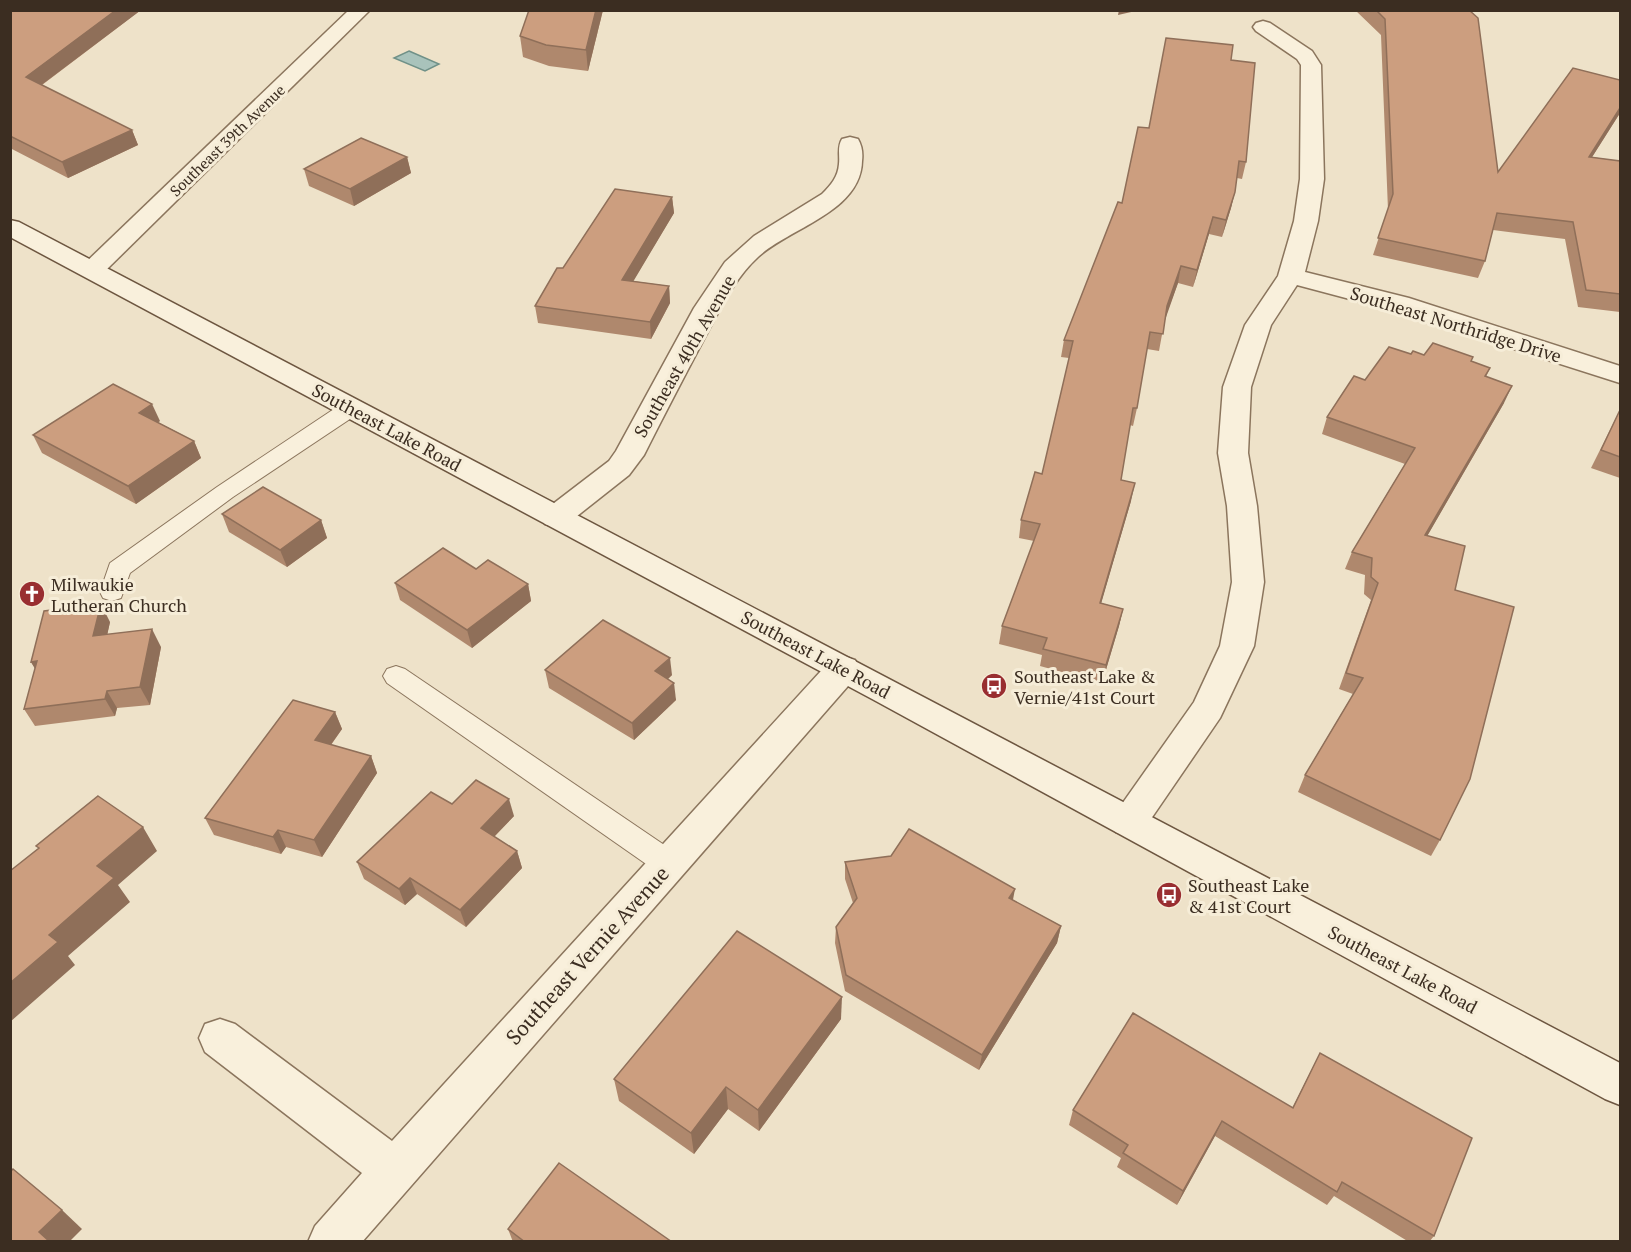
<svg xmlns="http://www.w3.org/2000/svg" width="1631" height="1252" viewBox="0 0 1631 1252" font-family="'PT Serif',serif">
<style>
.water{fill:#a9c3bb;stroke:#709188;stroke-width:1.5}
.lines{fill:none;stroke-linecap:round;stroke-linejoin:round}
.service-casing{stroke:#8b755d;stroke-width:2}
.minor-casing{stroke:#8b755d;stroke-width:3}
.secondary-casing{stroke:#6d5640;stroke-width:3}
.service{fill:#f9f0dc;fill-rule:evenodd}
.minor{fill:#f9f0dc;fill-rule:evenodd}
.secondary{fill:#f9f0dc;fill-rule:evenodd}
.wall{fill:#af886d}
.shaded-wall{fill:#8f6f59}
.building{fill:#cc9e7f;stroke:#8f6f59;stroke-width:1.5}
.labels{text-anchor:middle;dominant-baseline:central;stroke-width:6;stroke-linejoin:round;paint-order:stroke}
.far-street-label{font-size:15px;fill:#3b2d21;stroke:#f6edd8}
.street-label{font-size:18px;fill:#3b2d21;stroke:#f6edd8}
.poi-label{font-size:18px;fill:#3b2d21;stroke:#f6edd8;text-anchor:start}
.near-street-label{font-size:21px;fill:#3b2d21;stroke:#f6edd8}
</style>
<rect width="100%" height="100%" fill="#eee2c9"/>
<!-- water -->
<path class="water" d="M409,51L439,64L425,71L394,58Z"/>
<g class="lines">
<!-- service casing -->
<g class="service-casing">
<g id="service">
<path d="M351,401L359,403L362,408L359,413L233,497L130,573L121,598L112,601L103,598L100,592L110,563L217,487L343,403Z"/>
<path d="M396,666L405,669L679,855L684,864L679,873L669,876L659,873L387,683L383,676L387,669Z"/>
</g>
</g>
<!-- minor casing -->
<g class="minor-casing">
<g id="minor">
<path d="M349,10H370L101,275L92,278L83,275L79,270L83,265Z"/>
<path d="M1263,21L1270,23L1312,51L1321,65L1324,179L1318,221L1305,272L1409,298L1620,366V383L1391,310L1297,285L1271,325L1251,387L1248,453L1257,506L1264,582L1254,646L1220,718L1142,832L1129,836L1116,832L1110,821L1194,702L1220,646L1232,582L1227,506L1218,453L1223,387L1245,325L1278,276L1294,221L1300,179L1301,65L1297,59L1256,31L1253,27L1256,23Z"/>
<path d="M850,137L858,139C862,146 863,153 862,161C861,212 789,228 758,257C733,280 719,312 703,341C683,379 663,417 644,455L629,475L567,524L556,527L545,524L541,517L545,510L609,461L616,451L694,308L725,262L754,236L822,194C831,185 838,177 839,164C840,155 837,147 842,139Z"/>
<path d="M843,656L855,660L860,669L855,678L362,1242H308L315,1226L362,1173L205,1052L199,1038L205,1024L220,1019L235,1024L392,1141L831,660Z"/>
</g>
</g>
<!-- secondary casing -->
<g class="secondary-casing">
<path id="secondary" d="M10,220L19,222L1620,1063V1105L1605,1099L874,700L10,237Z"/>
</g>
<!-- service -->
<use href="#service" class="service"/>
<!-- minor -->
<use href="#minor" class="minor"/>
<!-- secondary -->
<use href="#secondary" class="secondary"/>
</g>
<!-- wall -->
<g class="wall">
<path d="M10,10H141L42,85L132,130L138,145L68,178L10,148Z"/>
<path d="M603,10L588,71L549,66L523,57L520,36Z"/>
<path d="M1355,10H1469L1498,172L1620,113L1592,157L1620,161V312L1578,307L1565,239L1493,230L1485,261L1478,278L1373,255L1388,210L1381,35Z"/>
<path d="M1231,60L1246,162L1242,179L1237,178L1231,208L1222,237L1209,234L1193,287L1178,283L1165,318L1159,351L1147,349L1137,408L1133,426L1130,425L1121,480L1131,501L1101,603L1123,609L1119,626L1102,683L1040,666L1042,655L999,644L1002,626L1034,541L1019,538L1021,520L1042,474L1069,358L1061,357L1064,340L1122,203L1149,128Z"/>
<path d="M407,157L411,173L354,206L309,186L304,169Z"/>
<path d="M672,197L674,213L633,281L669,286L670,303L651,339L538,323L535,306L563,268Z"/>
<path d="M1411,354L1471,361L1490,368L1486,377L1504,403L1427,536L1455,590L1440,840L1431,856L1298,792L1305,775L1353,694L1339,689L1371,600L1364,594L1365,575L1345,569L1352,552L1405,464L1322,434L1327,417L1365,380Z"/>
<path d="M1619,412L1620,413V478L1591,468Z"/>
<path d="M160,421L158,422L194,441L201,458L136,504L42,453L33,435Z"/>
<path d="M222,514L321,520L327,538L287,567L229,532Z"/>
<path d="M476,569L528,584L531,601L472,648L400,600L395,583Z"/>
<path d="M110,622L107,635L161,647L150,705L117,708L115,716L35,726L24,709L35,668L31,662Z"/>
<path d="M545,670L672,675L668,679L676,700L634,740L549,688Z"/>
<path d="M335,712L342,729L331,745L371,756L377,773L322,857L286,847L281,854L214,835L205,818Z"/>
<path d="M452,804L514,816L494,837L517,851L522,868L466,927L417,894L405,905L364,879L357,862Z"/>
<path d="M845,862L1013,900L1061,926L1057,943L979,1070L845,991L835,943L836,927L853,903L845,879Z"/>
<path d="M841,1019L759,1131L728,1109L694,1154L619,1101L614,1079Z"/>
<path d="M1320,1053L1434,1236L1429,1242H1409L1334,1196L1327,1205L1215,1136L1177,1205L1117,1167L1121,1158L1069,1125L1073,1110L1292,1108Z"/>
<path d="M508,1229L672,1242H513Z"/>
</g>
<!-- shaded-wall -->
<g class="shaded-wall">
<path d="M116,10H141L32,92L26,77Z"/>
<path d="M596,10H603L588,71L586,50Z"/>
<path d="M1119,10H1140L1118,15Z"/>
<path d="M1620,108V113L1582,173L1589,157Z"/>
<path d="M132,130L138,145L68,178L62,162Z"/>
<path d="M407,157L411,173L354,206L350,189Z"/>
<path d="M1235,192L1231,208L1222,237L1226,220Z"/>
<path d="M672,197L674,213L624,297L622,280Z"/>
<path d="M1213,217L1209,234L1193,287L1197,270Z"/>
<path d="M1181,266L1178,283L1164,323L1167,306Z"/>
<path d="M669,286L670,303L651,339L650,322Z"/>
<path d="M1512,386L1504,403L1418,552L1425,535Z"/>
<path d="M152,404L160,421L147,430L139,413Z"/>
<path d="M194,441L201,458L136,504L128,486Z"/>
<path d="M1135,483L1131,501L1096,621L1100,603Z"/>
<path d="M321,520L327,538L287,567L280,550Z"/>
<path d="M528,584L531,601L472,648L467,630Z"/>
<path d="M101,604L110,622L103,654L93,636Z"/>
<path d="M1123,609L1119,626L1102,683L1106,665Z"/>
<path d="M152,629L161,647L150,705L140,687Z"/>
<path d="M670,658L672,675L657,689L655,671Z"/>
<path d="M37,661L41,679L31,662Z"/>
<path d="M674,683L676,700L634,740L632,723Z"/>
<path d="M107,691L117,708L115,716L105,699Z"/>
<path d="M335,712L342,729L322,757L315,740Z"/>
<path d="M371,756L377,773L322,857L314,840Z"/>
<path d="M509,799L514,816L486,845L481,828Z"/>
<path d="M143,827L157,851L118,885L130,902L68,956L75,965L10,1022V983L49,935L97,866Z"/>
<path d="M278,830L286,847L281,854L273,837Z"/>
<path d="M517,851L522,868L466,927L460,910Z"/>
<path d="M410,878L417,894L405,905L399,889Z"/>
<path d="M1015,889L1012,905L1009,898Z"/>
<path d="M1061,926L1057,943L979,1070L982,1055Z"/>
<path d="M842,997L841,1019L759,1131L758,1110Z"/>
<path d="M726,1087L728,1109L694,1154L691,1133Z"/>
<path d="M1222,1121L1215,1136L1177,1205L1183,1191Z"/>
<path d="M62,1210L82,1229L69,1242H49L39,1232Z"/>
</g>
<!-- building -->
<g class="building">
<path d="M10,10H116L26,77L132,130L62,162L10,136Z"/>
<path d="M529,10H596L586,50L546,45L520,36Z"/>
<path d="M1376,10H1469L1478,18L1498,172L1573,68L1620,80V108L1589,157L1620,161V294L1586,290L1573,222L1497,213L1485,261L1378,238L1393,194L1385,19Z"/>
<path d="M1166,38L1233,45L1231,60L1255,63L1246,162L1239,161L1235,192L1226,220L1213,217L1197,270L1181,266L1167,306L1163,334L1150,332L1137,408H1133L1121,480L1135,483L1100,603L1123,609L1106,665L1043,649L1047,638L1002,626L1040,524L1021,520L1035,472L1042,474L1073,341L1064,340L1118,202L1122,203L1138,127L1149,128Z"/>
<path d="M361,138L407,157L350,189L304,169Z"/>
<path d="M615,189L672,197L622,280L669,286L650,322L535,306L557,268H563Z"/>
<path d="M1433,343L1473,357L1471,361L1490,368L1485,376L1512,386L1425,535L1465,546L1455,590L1514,607L1470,779L1440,840L1305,775L1363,678L1346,673L1378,583L1371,577L1372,558L1352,552L1415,448L1327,417L1354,376L1365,380L1389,347L1411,354L1413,351L1424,355Z"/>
<path d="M113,384L152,404L139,413L194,441L128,486L33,435Z"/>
<path d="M1619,412L1620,413V457L1601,450Z"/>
<path d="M263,487L321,520L280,550L222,514Z"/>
<path d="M443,548L476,569L488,560L528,584L467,630L395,583Z"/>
<path d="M101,604L93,636L152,629L140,687L107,691L105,699L24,709L37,661L31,662L44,611Z"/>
<path d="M603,620L670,658L655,671L674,683L632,723L545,670Z"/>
<path d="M293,700L335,712L315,740L371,756L314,840L278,830L273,837L205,818Z"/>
<path d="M476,780L509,799L481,828L517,851L460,910L410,878L399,889L357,862L431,792L452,804Z"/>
<path d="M98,796L143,827L97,866L114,878L49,935L58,942L10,983V871L39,848L36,846Z"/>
<path d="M909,829L1015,889L1009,898L1061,926L982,1055L846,975L836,927L857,898L845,862L891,856Z"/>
<path d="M737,931L842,997L758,1110L726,1087L691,1133L614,1079Z"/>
<path d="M1133,1013L1293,1108L1320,1053L1472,1138L1434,1236L1342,1182L1337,1192L1222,1121L1183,1191L1123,1153L1128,1145L1073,1110Z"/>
<path d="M559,1163L672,1242H525L508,1229Z"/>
<path d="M13,1169L62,1210L39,1232L50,1242H10V1172Z"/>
</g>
<!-- icons -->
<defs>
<g id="church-disc" transform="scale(1.35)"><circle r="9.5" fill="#992e31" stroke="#f6edd8"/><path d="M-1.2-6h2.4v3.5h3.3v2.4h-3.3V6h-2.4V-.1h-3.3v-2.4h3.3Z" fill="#fff"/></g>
<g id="bus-disc" transform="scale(1.35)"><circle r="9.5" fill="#992e31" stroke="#f6edd8"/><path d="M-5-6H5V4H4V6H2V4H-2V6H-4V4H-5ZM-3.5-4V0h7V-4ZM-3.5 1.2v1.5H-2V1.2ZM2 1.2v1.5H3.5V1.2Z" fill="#fff"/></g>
</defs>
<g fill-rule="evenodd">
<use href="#church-disc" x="32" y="594"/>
<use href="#bus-disc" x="994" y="686"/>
<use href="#bus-disc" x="1169" y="895"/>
</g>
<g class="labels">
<!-- far-street labels -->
<g class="far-street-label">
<text transform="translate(227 140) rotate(-44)">Southeast 39th Avenue</text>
</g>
<!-- street labels -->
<g class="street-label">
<text transform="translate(1456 324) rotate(17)">Southeast Northridge Drive</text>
<text transform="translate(684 356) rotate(-60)">Southeast 40th Avenue</text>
<text transform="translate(387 427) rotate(28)">Southeast Lake Road</text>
<text transform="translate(816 654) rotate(28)">Southeast Lake Road</text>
<text transform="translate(1403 969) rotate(28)">Southeast Lake Road</text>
</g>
<!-- poi labels -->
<g class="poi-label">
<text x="51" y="584">Milwaukie<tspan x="51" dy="21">Lutheran Church</tspan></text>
<text x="1014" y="676">Southeast Lake &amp;<tspan x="1014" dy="21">Vernie/41st Court</tspan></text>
<text x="1188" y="885">Southeast Lake<tspan x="1188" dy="21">&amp; 41st Court</tspan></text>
</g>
<!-- near-street labels -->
<g class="near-street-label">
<text transform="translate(587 955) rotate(-48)">Southeast Vernie Avenue</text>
</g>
</g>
<!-- border -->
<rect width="1631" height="1252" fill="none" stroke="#3b2d21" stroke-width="24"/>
</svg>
